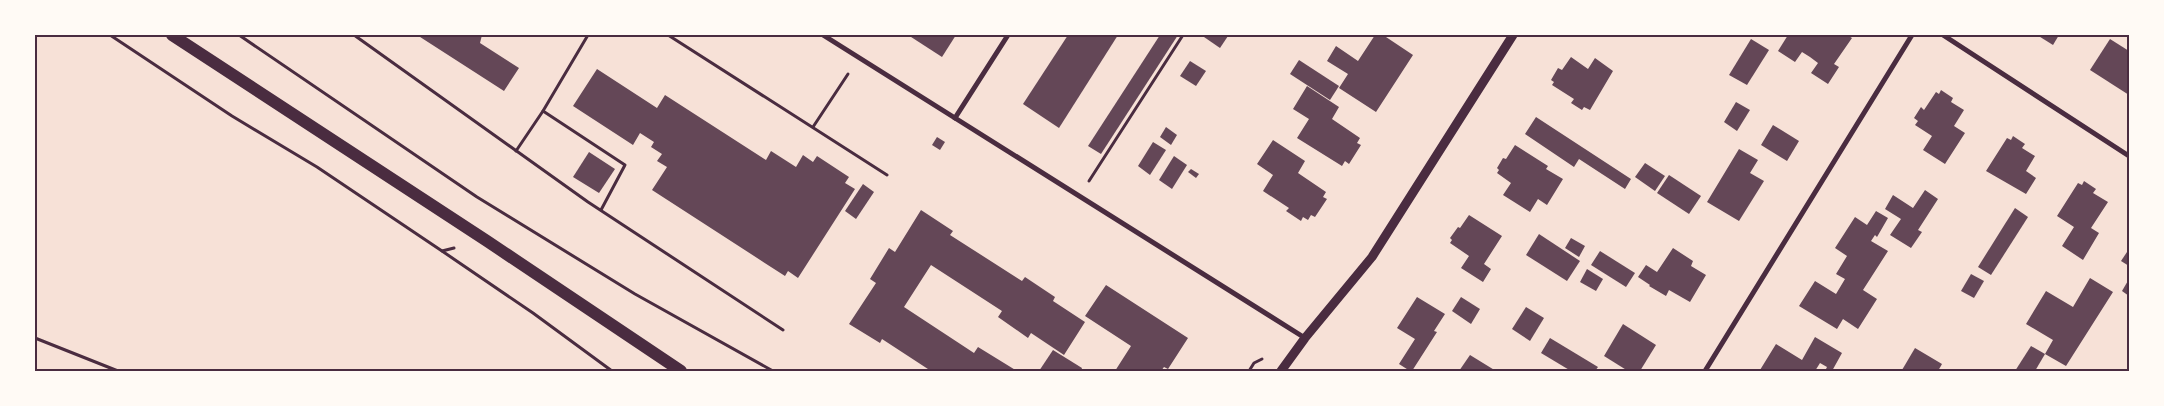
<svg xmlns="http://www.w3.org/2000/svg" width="2164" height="406" viewBox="0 0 2164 406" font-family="Cabin,sans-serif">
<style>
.building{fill:#644757}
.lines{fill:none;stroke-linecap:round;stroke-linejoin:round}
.path{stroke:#4a2c40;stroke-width:3}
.minor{stroke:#4a2c40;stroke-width:5}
.tertiary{stroke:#4a2c40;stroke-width:9}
.primary{stroke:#4a2c40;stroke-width:12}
.neatline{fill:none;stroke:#4a2c40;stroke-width:2}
</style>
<rect width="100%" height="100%" fill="#f7e1d7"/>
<!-- building -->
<g class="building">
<path d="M417,35H482L480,43L519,68L504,91Z"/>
<path d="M908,35H956L942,57Z"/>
<path d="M1068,35H1118L1059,128L1023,104Z"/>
<path d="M1160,35H1178L1101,154L1088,146Z"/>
<path d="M1206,35H1226L1228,36L1220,48L1204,37Z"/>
<path d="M1375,35H1383L1413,55L1376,112L1339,88L1348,74L1327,61L1336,46L1358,61Z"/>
<path d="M1788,35H1847L1852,38L1834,64L1839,67L1828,84L1811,73L1818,63L1810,57L1802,52L1795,62L1778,51Z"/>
<path d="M2037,35H2059L2053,45Z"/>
<path d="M1751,39L1769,50L1747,85L1729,75Z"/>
<path d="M2110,39L2129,51V95L2090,70Z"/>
<path d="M1571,57L1588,69L1595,58L1613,71L1590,110L1584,107L1582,110L1571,103L1574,99L1552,85L1554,82L1551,80L1558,68L1562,70Z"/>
<path d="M1299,60L1339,86L1330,100L1290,74Z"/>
<path d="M1190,61L1206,71L1196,86L1180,76Z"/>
<path d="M597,69L657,108L665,95L766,160L771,151L796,167L803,155L813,162L817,156L849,177L845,183L855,189L798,278L788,271L785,276L652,190L667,167L657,161L662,154L651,147L654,142L640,133L633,145L573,106Z"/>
<path d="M1307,86L1339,107L1332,119L1360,138L1357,143L1361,145L1349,164L1345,161L1342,166L1297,138L1309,119L1293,109Z"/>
<path d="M1941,90L1953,98L1951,102L1964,110L1954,126L1965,133L1945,164L1923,150L1932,136L1915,125L1918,121L1914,118L1921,107L1924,110L1936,92L1939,94Z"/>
<path d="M1736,102L1750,110L1737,131L1724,122Z"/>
<path d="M1536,117L1631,179L1625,189L1579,159L1574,167L1525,134Z"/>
<path d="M1773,125L1799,141L1787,161L1761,145Z"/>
<path d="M1166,127L1177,135L1171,145L1160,137Z"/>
<path d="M2013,136L2025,144L2022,148L2035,156L2026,171L2036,178L2026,194L1986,171L2007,138L2011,140Z"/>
<path d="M937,137L945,142L940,150L932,145Z"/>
<path d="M1273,140L1305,161L1298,173L1326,192L1323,197L1327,199L1315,217L1311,215L1308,220L1303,217L1301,221L1286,211L1289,208L1263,191L1273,175L1257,164Z"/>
<path d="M1153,142L1166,150L1150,175L1138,166Z"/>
<path d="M1515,145L1548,166L1546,169L1563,179L1547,205L1538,199L1530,212L1503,195L1511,183L1497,173L1499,170L1497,168L1503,158L1506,159Z"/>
<path d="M1739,149L1758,160L1750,173L1764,181L1739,221L1707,202Z"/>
<path d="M589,152L615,169L599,193L573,177Z"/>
<path d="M1174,156L1187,165L1172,189L1159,180Z"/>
<path d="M1645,163L1665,176L1655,191L1635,177Z"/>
<path d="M1191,169L1199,174L1196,178L1188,172Z"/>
<path d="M1669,175L1701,196L1689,214L1657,193Z"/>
<path d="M2084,181L2096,189L2093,193L2108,202L2091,228L2099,233L2083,260L2062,246L2074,227L2057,216L2078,183L2082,185Z"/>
<path d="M863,184L874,192L856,219L845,211Z"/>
<path d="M1925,190L1938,199L1918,230L1922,232L1911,248L1890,235L1901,219L1885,209L1893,195L1913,208Z"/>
<path d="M2015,208L2028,217L1991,275L1978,267Z"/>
<path d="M921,210L953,231L950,235L1022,281L1025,277L1055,297L1053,301L1085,322L1064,355L1031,333L1028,338L998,317L1002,311L931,265L904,307L974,353L978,347L1017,371H931L882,339L880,343L849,324L876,283L870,279L889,248L895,252Z"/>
<path d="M1876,211L1888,218L1877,237L1875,235L1871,241L1888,251L1863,290L1877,299L1858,329L1843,319L1837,329L1799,306L1815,281L1836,294L1845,279L1836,274L1847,256L1835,248L1855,217L1867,225Z"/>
<path d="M1469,215L1502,236L1484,264L1491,269L1483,282L1461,268L1469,256L1450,243L1452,240L1450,238L1458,227L1460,228Z"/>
<path d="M1539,234L1580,261L1567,281L1526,255Z"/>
<path d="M1571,238L1585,246L1579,257L1565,248Z"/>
<path d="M1673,248L1693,261L1691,266L1706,275L1690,302L1669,290L1666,296L1649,286L1650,285L1638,277L1646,265L1657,272Z"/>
<path d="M2129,249V266L2121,261Z"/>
<path d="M1600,251L1635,273L1626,287L1591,265Z"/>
<path d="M1587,269L1603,279L1596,291L1580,282Z"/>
<path d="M1971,274L1984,281L1974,298L1961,291Z"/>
<path d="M2090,278L2113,292L2066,366L2045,354L2053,340L2026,324L2046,291L2073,307Z"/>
<path d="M2129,279V296L2122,291Z"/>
<path d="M1106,285L1188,338L1168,369L1164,367L1161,371H1115L1131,346L1085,316Z"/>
<path d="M1417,297L1445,314L1434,331L1437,332L1412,371H1410L1399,364L1415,339L1397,328Z"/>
<path d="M1461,297L1480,309L1471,324L1452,311Z"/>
<path d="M1526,307L1544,318L1530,341L1512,329Z"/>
<path d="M1623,324L1656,345L1640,371H1628L1604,356Z"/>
<path d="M1815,337L1842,353L1832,371H1825L1827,367L1820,363L1815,371L1760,370L1776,344L1802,360Z"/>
<path d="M1550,338L1598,367L1595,371H1571L1541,353Z"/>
<path d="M2031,346L2045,354L2035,371H2015Z"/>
<path d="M1915,348L1942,364L1938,371L1902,370Z"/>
<path d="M1053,350L1082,368L1081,371H1039Z"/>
<path d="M1470,355L1496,371H1459Z"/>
</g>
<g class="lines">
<!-- path -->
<g class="path">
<path d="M110,35L232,116L317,167L442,251L533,313L612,371"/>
<path d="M239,35L477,197L635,294L773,371"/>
<path d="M354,35L588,202L783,330"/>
<path d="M588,35L543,111L625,165L601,210"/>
<path d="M668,35L887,175"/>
<path d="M813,127L848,74"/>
<path d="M516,151L543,111"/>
<path d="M1089,181L1183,35"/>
<path d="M442,251L454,248"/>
<path d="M35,338L118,371"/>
<path d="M1249,371L1254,363L1262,359"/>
</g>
<!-- minor -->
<g class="minor">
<path d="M823,35L1305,338"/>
<path d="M1943,35L2129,156"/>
<path d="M955,118L1008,35"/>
<path d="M1705,371L1912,35"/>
</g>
<!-- tertiary -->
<path class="tertiary" d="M1281,371L1305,338L1372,257L1513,35"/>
<!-- primary -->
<path class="primary" d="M172,35L487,241L681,371"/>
</g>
<!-- border -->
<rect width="2164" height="406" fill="none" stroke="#fffaf5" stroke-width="72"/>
<rect x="36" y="36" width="2092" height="334" class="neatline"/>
</svg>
